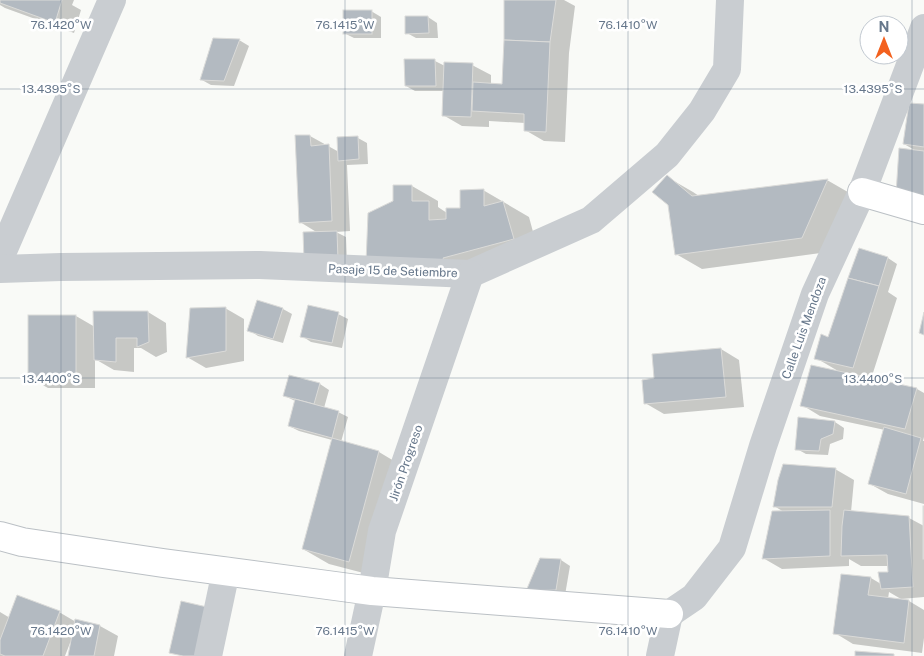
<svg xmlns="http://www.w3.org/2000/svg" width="924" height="656" viewBox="0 0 924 656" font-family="'Public Sans',sans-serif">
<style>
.shadow{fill:#0003}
.building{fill:#b3bac1;stroke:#dbdbd9}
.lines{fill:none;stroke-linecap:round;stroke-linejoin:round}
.secondary-casing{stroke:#bbc0c5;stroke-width:30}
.street{stroke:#c9cdd1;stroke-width:28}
.secondary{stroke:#fff;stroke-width:28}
.ticks{fill:none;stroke:#66778b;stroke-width:1;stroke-opacity:0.45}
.labels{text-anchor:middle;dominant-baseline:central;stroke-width:5;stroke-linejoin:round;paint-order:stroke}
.street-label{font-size:12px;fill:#66778b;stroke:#fff}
.ticks-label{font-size:12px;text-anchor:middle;fill:#66778b;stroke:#fff;stroke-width:5;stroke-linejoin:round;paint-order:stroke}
</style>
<rect width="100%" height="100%" fill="#f9faf7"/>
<!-- shadow -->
<g class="shadow">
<path d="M0,0H74L72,5L81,10L74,33L5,8L0,5Z"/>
<path d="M505,0H564L575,6L569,53L565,142L544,141L525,130V123L489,121V127L462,126L443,115L444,91H415L406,86L435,61L445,66L472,65L491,75V84L503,85Z"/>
<path d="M371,11L381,17V38H354L344,33Z"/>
<path d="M428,17L437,23L438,38H416L407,33Z"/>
<path d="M239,40L249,46L234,86L211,85L202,80Z"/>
<path d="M924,105V207L918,152L904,144Z"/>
<path d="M310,136L339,152L358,138L367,143L368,164L347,165L350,231L336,232L346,237L347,264L314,266L318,233L300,222Z"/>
<path d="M667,177L693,192L699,196L827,180L853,195L828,252L702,269L676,254Z"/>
<path d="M412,186L438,201V207L447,213L461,209L483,190L529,217L539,254L393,277L395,201Z"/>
<path d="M860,250L888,258L897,264L888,292L897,298L871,379L917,389L924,393V437L923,441H924V504L888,494L870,484L885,430L820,416L802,405L838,371L816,358L829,338Z"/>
<path d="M258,301L283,309L292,314L283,343L258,336L249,330Z"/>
<path d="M225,308L244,319V361L206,368L187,357Z"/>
<path d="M148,312L166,323L167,352L156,357L141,348H134V372L114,370L95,359V388H48L30,378V316H76L95,327Z"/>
<path d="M338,314L348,319L342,348L311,342L302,336Z"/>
<path d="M721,349L739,360L744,407L664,414L645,403L656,380Z"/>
<path d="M290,376L320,384L329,390L324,408L338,412L348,417L341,442L379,452L404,467L375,576L329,564L303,549L332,440L299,431L289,426L295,401L285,396Z"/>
<path d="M835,422L844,428L843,439L830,444L828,455L806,454L797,449Z"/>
<path d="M835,469L854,480L851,512L909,518L924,526V597L901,599L889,592L888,599L909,601L924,610V638L922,653L853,644L835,633L842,575L871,578L881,584L889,574V566H861L849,559V566L782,569L763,558L784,512L774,506Z"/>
<path d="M540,559L561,560L570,566L565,595L537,596Z"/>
<path d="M0,612L10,618L59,612L76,622L100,626L118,636L114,656H69L72,643H70L65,656H0Z"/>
</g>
<!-- building -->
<g class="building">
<path d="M0,0H62L55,23L0,3Z"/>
<path d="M504,0H556L550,42L504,40Z"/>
<rect x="343" y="10" width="29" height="24"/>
<path d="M405,16H428L429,33L405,34Z"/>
<path d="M213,38L240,39L224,81L200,80Z"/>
<path d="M504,40L550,42L546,132L524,131V114L472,111L473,82L502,84Z"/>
<path d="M404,59H435L436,86H405Z"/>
<path d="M444,62L473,63L471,117L442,116Z"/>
<path d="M909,103L924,104V147L903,144Z"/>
<path d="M295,135H310L311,146L329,144L332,221L299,223Z"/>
<path d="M358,136L359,159L338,161L337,137Z"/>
<path d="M899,148L924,151V203L896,194Z"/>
<path d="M667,175L692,196L828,179L802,238L675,255L668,205L652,192Z"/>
<path d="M393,185H412V201H429V220L446,219V208H460V190L484,189V206L503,201L514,239L443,258L446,267L366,263L368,213L393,201Z"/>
<path d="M337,231L338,260L304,261L303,232Z"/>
<path d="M859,248L888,257L879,286L848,278Z"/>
<path d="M848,278L879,286L853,368L814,359L821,334L828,337Z"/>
<path d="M257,300L283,308L273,339L247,331Z"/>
<path d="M308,305L339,312L332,343L300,337Z"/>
<path d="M226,307V351L186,358L190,308Z"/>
<path d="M93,311H148L149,342L137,347V338H116V362L94,360Z"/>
<path d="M924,312V335L919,333Z"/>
<rect x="28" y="315" width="48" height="63"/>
<path d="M721,348L726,397L644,404L642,380L654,378L652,354Z"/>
<path d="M811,365L917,388L905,429L800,406Z"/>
<path d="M289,375L320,383L314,404L283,396Z"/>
<path d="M295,399L339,411L332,438L288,426Z"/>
<path d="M798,417L835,421L833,434L821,439L819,451L795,450Z"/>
<path d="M884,427L921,438L906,494L868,484Z"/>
<path d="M332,438L379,451L349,562L302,549Z"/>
<path d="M783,464L836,468L832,507H773L778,480Z"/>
<rect x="923" y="506" width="1" height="53"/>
<path d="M830,510V556L762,559L772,511Z"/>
<path d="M844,510L909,516L913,587L881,589L878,572H888L887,555L841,556L842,526Z"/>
<path d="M540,558L561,559L556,590L526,591Z"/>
<path d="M841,574L871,577L868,595L909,600L904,643L833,634Z"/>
<path d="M17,595L60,611L43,656H5L0,654V640Z"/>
<path d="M181,601L207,607L196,656H183L169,653Z"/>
<path d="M75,619L100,625L94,656H68Z"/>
<path d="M855,651L894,654V656H855Z"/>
</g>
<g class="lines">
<!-- secondary casing -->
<g class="secondary-casing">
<g id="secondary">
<path d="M862,192L924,210"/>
<path d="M0,536L22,542L163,563L372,591L669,614"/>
</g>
</g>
<!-- street -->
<g class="street">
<path d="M0,258L112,0"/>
<path d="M0,269L61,267L260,265L470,274L591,220L667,155L702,111L727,69L730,0"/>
<path d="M208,656L226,571"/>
<path d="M358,656L372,591L382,531L470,274"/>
<path d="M660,656L669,614L694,597L732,548L763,446L815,294L862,192L924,28"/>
</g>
<!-- secondary -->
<use href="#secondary" class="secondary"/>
</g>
<!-- ticks -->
<path class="ticks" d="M61,0V656M345,0V656M628,0V656M912,0V656M0,89H924M0,378H924"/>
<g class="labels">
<!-- street labels -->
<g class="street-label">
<text transform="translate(393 271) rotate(2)">Pasaje 15 de Setiembre</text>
<text transform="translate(804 328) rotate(-70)">Calle Luis Mendoza</text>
<text transform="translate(406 463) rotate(-71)">Jirón Progreso</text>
</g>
</g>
<g class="ticks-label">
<text x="61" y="29">76.1420°W</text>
<text x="345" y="29">76.1415°W</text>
<text x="628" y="29">76.1410°W</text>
<text x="51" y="93">13.4395°S</text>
<text x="873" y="93">13.4395°S</text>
<text x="51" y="383">13.4400°S</text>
<text x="873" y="383">13.4400°S</text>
<text x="61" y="635">76.1420°W</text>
<text x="345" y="635">76.1415°W</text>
<text x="628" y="635">76.1410°W</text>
</g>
<!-- north arrow -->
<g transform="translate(884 40)"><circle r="24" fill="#ffffff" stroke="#c2c9d1"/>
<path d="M0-4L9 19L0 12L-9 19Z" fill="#f3611e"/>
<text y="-8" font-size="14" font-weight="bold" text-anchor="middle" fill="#66778b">N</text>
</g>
</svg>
